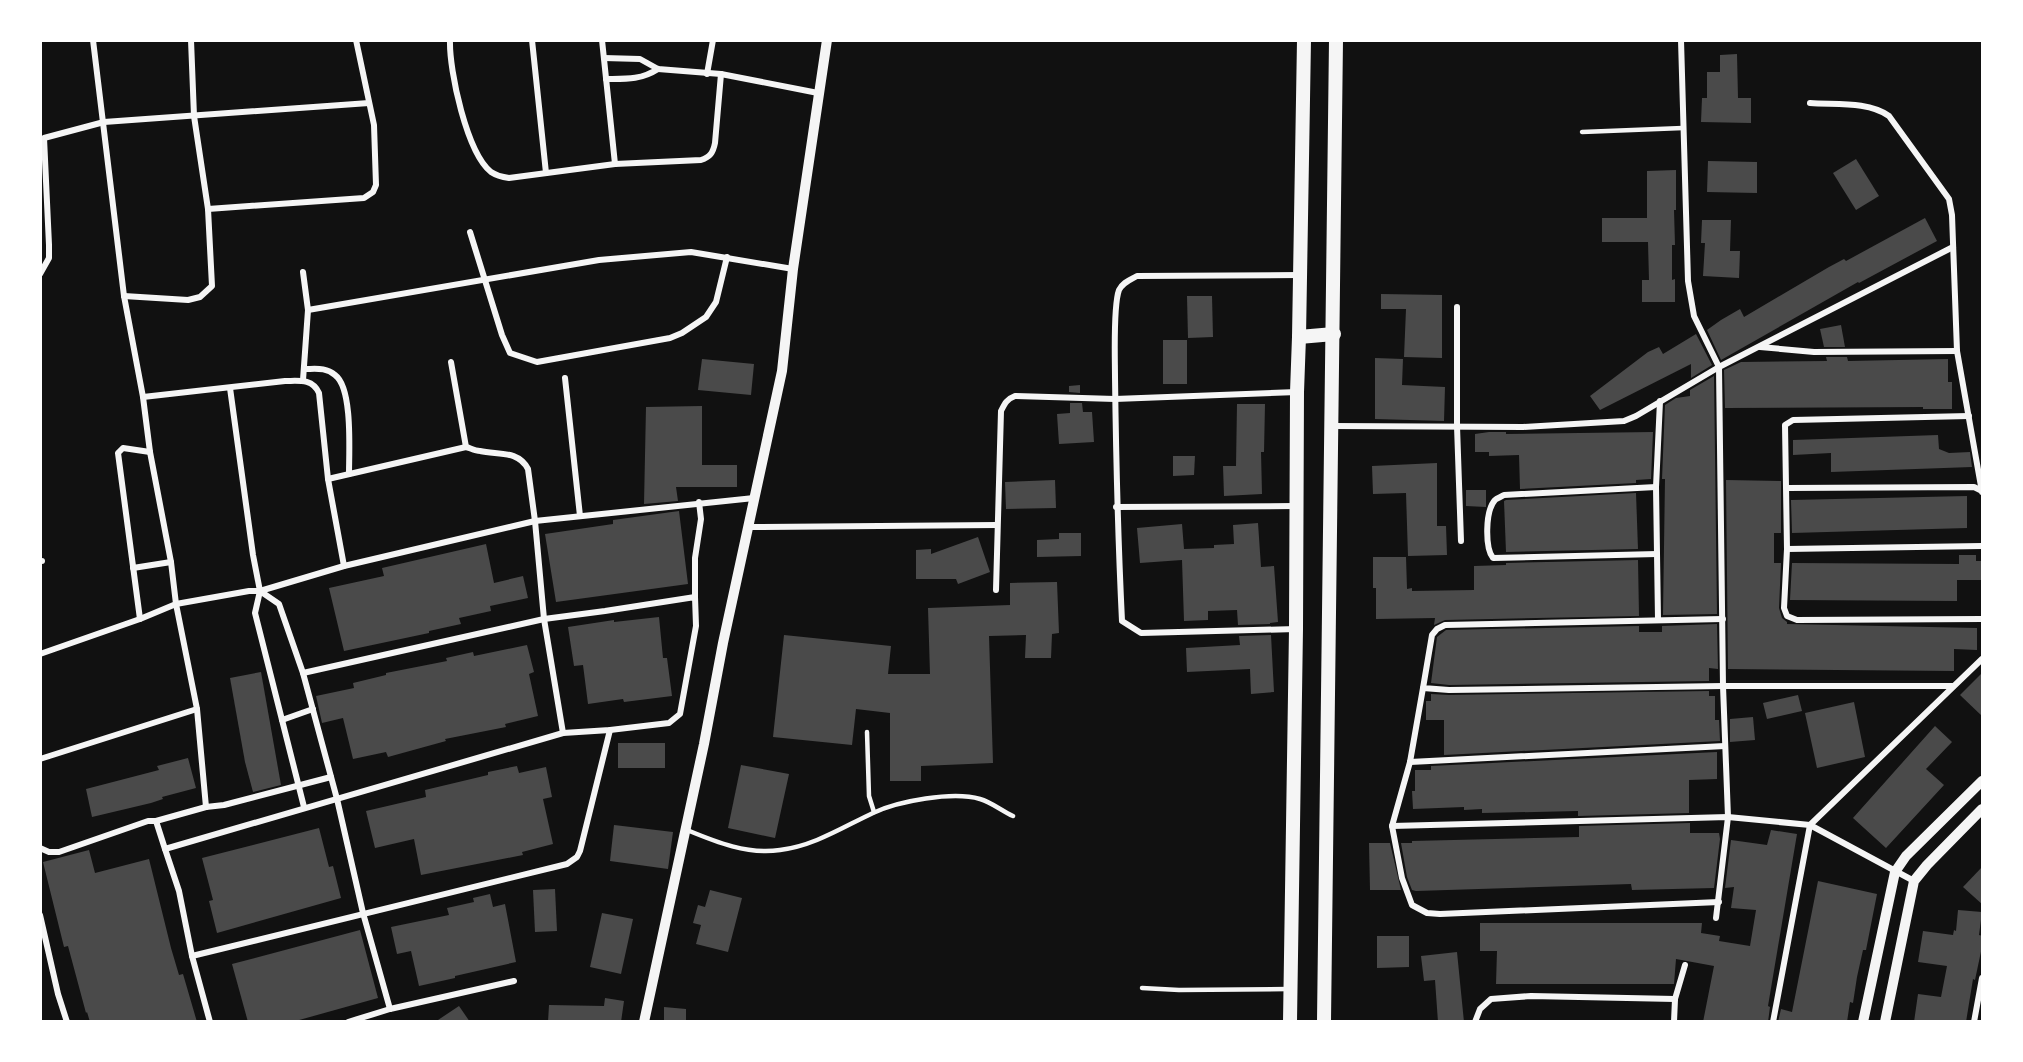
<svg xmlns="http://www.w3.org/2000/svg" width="2023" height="1062" viewBox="0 0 2023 1062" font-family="Figtree,sans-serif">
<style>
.building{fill:#4a4a4a}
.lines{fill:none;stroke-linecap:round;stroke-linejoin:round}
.service{stroke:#f5f5f5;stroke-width:4.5}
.minor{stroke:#f5f5f5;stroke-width:6}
.tertiary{stroke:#f5f5f5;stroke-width:10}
.trunk{stroke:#f5f5f5;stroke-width:14}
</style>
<rect width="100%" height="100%" fill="#111"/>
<!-- building -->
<g class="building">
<path d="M1737,54L1738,98H1751V123L1701,122L1702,98H1707V72H1720V55Z"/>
<path d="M1856,159L1879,196L1856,210L1833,173Z"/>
<path d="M1708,161L1757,162V193L1707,192Z"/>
<path d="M1676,170V210H1674L1675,245H1672V280L1675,279V302H1642V280H1649L1648,242H1602V218H1647V171Z"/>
<path d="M1925,218L1937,241L1859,283L1858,282L1721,360L1707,330L1721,320L1740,309L1744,317L1829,267L1844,259L1846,261Z"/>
<path d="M1702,220H1731L1730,251H1740L1739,278L1703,276L1705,243H1701Z"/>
<path d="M1381,294L1442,295V358L1404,357L1406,309H1381Z"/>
<path d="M1187,296H1212L1213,337L1188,338Z"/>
<path d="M1841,325L1845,347H1824L1820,329Z"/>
<path d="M1696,334L1712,365L1691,378V364L1600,410L1590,396L1648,352L1659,347L1663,354Z"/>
<rect x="1163" y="340" width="24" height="44"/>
<path d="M1826,357H1847L1848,361L1948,359V382H1952V409H1923V407L1725,408L1724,370L1741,362L1827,361Z"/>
<path d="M1375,358L1403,359L1402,385L1445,387L1444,421L1375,419Z"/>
<path d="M702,359L754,364L751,395L698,390Z"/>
<path d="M1714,376L1717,614L1663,615L1665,479H1662L1665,405L1676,398L1690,396V390Z"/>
<path d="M1080,385V393L1069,392V386Z"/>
<path d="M1070,403H1082L1083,412H1092L1094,442L1059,444L1057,414L1070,413Z"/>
<path d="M1237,404H1265L1264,452H1261L1262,494L1224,496L1223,466H1236Z"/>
<path d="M702,406V465H737V487H676L678,501L644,504L646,407Z"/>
<path d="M1489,432H1506V434L1653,432L1651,479L1636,480V483L1520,489L1519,455L1489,456V452H1475V434Z"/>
<path d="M1938,435L1939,449L1949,453L1970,452L1972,467L1831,472V453L1793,455V440Z"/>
<path d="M1173,456H1195L1194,475L1173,476Z"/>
<path d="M1437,463V526H1446L1447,555L1408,556L1406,493L1373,494L1372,466Z"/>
<path d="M1055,480L1056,508L1006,509L1005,482Z"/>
<path d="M1726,480L1781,481V533H1774V563H1781L1779,608L1782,618L1787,622V624L1977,628V650L1954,649V671L1728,669Z"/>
<path d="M1466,490H1486V507L1466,506Z"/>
<path d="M1636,493L1638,549L1506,552L1504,501L1506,500Z"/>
<path d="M1967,496V528L1792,533L1791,500Z"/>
<path d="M679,511L688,584L556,602L545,534L613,524V520Z"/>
<path d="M1258,523L1261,567L1274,566L1278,622L1270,623V624L1238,625L1237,610L1208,611V620L1184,621L1182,560L1140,563L1137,528L1182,524L1184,549L1214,548V545L1234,544L1233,525Z"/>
<path d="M1059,533H1081V556L1037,557V540L1059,539Z"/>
<path d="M978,537L990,572L958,584L956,579H916V550L931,549V554Z"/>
<path d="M486,544L494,583L523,576L528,598L490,606L491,611L459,618L461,624L429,631V633L344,651L329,588L384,576L382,568Z"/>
<path d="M1959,555H1976V561H1983V580H1957V601L1790,600L1792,563L1959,564Z"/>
<path d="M1373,557H1406L1407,589L1412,588V591L1474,590V566L1506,565V563L1638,560L1639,616L1445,620L1434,625L1435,618L1376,619V588H1373Z"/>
<path d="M1057,582L1059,633L1052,634L1051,658H1025L1026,635L989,636L993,763L921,766V781H890V713L856,709L852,745L773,737L784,635L891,646L888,674H930L928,608L1010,605V583Z"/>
<path d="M659,617L663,658H667L672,696L624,702L623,699L588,704L583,665L574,666L568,627L614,620V622Z"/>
<path d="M1717,624L1718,669L1709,668V681L1449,685L1431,683L1437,637L1446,630L1639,626V632H1662V626Z"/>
<path d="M1271,635L1274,692L1251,694L1250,669L1187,672L1186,648L1240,645L1239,636Z"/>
<path d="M527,645L534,672L529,674L538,716L505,724L506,727L445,739L446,741L388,757L386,752L353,759L343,718L322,723L316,696L354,688L353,683L386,675V673L447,661L446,658L473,652L474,656Z"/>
<path d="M261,672L281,785L253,792L245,762L230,678Z"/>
<path d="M1983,672V717L1960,695Z"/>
<path d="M1709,691V696H1715V720H1719L1720,741L1444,755V720H1426V701H1431V694L1449,695Z"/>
<path d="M1798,695L1802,711L1767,719L1763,703Z"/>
<path d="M1854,702L1865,757L1817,768L1805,713Z"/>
<path d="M1753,717L1755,740L1730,742V719Z"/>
<path d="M1935,726L1952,742L1926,769L1944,785L1886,848L1853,818Z"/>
<rect x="618" y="743" width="47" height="25"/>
<path d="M1717,752V779L1689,780V813L1578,816V811L1482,813V809L1464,810V807L1413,809L1412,791H1415V770H1431V766Z"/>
<path d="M188,758L196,788L162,797L163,799L151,803L92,817L86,789L159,770L157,766Z"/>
<path d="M741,765L789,774L775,838L728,828Z"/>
<path d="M517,766L519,773L546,767L552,797L543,799L553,844L522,852L523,855L421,875L414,839L375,848L366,811L426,797L425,790L488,775V772Z"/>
<path d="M1690,823V833H1719L1720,839L1714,888L1632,890L1631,884L1416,891L1412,890L1407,877L1401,843H1412V841L1579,837V826Z"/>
<path d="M614,825L673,832L668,869L610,861Z"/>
<path d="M319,828L329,867L333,866L341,898L217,933L209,901L213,900L202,858Z"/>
<path d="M1771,830L1797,834L1768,1006L1770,1007L1768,1022H1703L1714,966L1676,959L1674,984H1496L1497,951H1480V923H1702L1701,933L1720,936L1719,941L1750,946L1756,910L1731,908L1734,887L1725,888L1731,840L1767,845Z"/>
<path d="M1369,843H1390L1401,890H1370Z"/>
<path d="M89,850L95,873L149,859L171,948L179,975L183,974L197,1022H90L87,1012L86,1013L68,946L64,947L43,862Z"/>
<path d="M1983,866V905L1963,887Z"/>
<path d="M1818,881L1877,894L1866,950H1863L1857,977L1853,1003L1850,1002L1847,1022L1816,1020L1815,1022H1778L1781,1009L1792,1012Z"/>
<path d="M555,889L557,931L535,932L533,890Z"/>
<path d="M710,890L742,898L728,952L696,944L701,925L693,923L698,905L705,907Z"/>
<path d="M490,894L493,907L505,904L516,962L455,976V978L419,986L411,951L397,954L391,927L449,915L447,908L474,902L473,898Z"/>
<path d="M1958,910L1982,912L1979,935L1983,936V942L1975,980L1973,979L1966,1022H1914L1918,994L1941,997L1947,966L1918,962L1923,931L1953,935L1954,930L1956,931Z"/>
<path d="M602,913L633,919L621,974L590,967Z"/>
<path d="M360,930L378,998L292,1022H248L232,964Z"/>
<path d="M1377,936H1409V967L1377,968Z"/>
<path d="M1457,952L1464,1022H1438L1435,980L1424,981L1421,956Z"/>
<path d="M605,998L624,1001L621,1022H548L549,1005L604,1006Z"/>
<path d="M459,1006L470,1022H435Z"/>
<path d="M664,1007L686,1009V1022H664Z"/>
</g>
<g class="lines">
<!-- service -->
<g class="service">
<path d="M1582,132L1683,128"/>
<path d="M867,732L869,796L874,812"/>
<path d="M687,830C716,842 748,855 780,850C814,846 843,827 873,813C898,801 953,791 980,799C991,802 1002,811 1013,816"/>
<path d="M1142,988L1179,990L1288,989"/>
</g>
<!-- minor -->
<g class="minor">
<path d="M93,40L124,296L143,397L150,452L171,562L176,604L197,709L206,807L224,805L331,777"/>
<path d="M450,40C449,71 467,153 491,172C497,176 502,177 509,178L615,164L701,160C710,157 713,153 715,143L721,74"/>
<path d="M532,40L546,173"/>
<path d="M602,40L615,164"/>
<path d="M1681,40L1688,281L1694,316L1719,367L1723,686L1728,817L1716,918"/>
<path d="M604,58L640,59L658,69L721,74L818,93"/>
<path d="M707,74L713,40"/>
<path d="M606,79C626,79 641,80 658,69"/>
<path d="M1810,103C1835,105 1868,101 1889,116L1949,199L1952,215L1957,351L1982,492"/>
<path d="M208,209L364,198L373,192L376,185L374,125L356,40"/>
<path d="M470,232L502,335L510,353L537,362L670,338L682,333L706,317L716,302L727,257"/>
<path d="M303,272L308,310L303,380"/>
<path d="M40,274L49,258V245L44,138L104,122L369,103"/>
<path d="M124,296L188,300L200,297L212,286L208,209L194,116L191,40"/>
<path d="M1457,307V426L1461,541"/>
<path d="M308,310L599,260L691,252L793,269"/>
<path d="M1760,347L1814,352L1957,351"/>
<path d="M451,362L466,447C470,448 475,451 480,451C498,455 518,450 528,469L535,521L544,619L563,733"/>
<path d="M304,369C316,369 326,367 335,375C353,388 349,452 349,474"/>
<path d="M565,378L580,516"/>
<path d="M230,388L253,555L260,591L255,613L304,807"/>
<path d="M143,397L285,381C298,381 312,378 319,393L328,479L344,566"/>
<path d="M1969,416L1793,420L1785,425L1787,549L1784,608L1787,616L1797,620L1982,619"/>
<path d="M1332,426L1523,427L1624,421L1636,416L1719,367L1953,247"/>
<path d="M328,479L466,447"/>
<path d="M1656,487L1504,495C1501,497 1497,498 1495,500C1485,511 1485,548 1493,558L1657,554"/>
<path d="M1787,488L1974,487L1982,491"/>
<path d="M1116,507L1295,506"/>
<path d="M749,527L997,525"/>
<path d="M1787,549L1982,546"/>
<path d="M40,561H42"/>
<path d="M133,568L171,562"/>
<path d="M996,590L1001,411C1005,403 1007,399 1015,396L1115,399L1297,392"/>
<path d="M260,591L279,604L303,673L337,799L363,913L390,1009"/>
<path d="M695,597V558L701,519L699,502"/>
<path d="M140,619L118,453L123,448L150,452"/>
<path d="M1658,619L1656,487L1660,401"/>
<path d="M1723,619L1445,625L1437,629L1432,635L1423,688L1449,690L1723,686H1953"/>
<path d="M1296,629L1141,633L1122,621C1118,539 1116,458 1115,377C1115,358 1113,306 1119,290C1123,282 1130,280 1137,276L1300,275"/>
<path d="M40,654L140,619L176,604L249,591H260L344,566L535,521L754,498"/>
<path d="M1423,688L1410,762L1392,826L1402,878L1412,905L1427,913L1440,914L1719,902"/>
<path d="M282,720L313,709"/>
<path d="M40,759L197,709"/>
<path d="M1410,762L1725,746"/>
<path d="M156,821L165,849"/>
<path d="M1392,826L1728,817L1810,825L1914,881"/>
<path d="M40,848L49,852H59L148,821H156L206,807"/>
<path d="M40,915L58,994L67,1022"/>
<path d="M192,956L567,864L577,857L580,851L610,730"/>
<path d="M210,1022L192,956L179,891L165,849L563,733L610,730L669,723L680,714L696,626L695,597L605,611L544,619L303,673"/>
<path d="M348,1022L390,1009L514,981"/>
<path d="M1475,1022L1480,1009L1491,999L1531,996L1675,999"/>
<path d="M1674,1022L1675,999L1685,965"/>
<path d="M1773,1022L1810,825L1982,659"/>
<path d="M1974,1022L1982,978"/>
</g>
<!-- tertiary -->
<g class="tertiary">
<path d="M644,1022L704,744L723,643L782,371L793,269L827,40"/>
<path d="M1863,1022L1895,872L1906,856L1982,781"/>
<path d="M1885,1022L1914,881L1927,865L1982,809"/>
</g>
<!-- trunk -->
<g class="trunk">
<path d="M1299,337L1334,334"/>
<path d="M1290,1022L1296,629L1297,392L1299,337L1304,40"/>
<path d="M1324,1022L1336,40"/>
</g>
</g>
<!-- border -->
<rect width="2023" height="1062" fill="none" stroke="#ffffff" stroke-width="84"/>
</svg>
